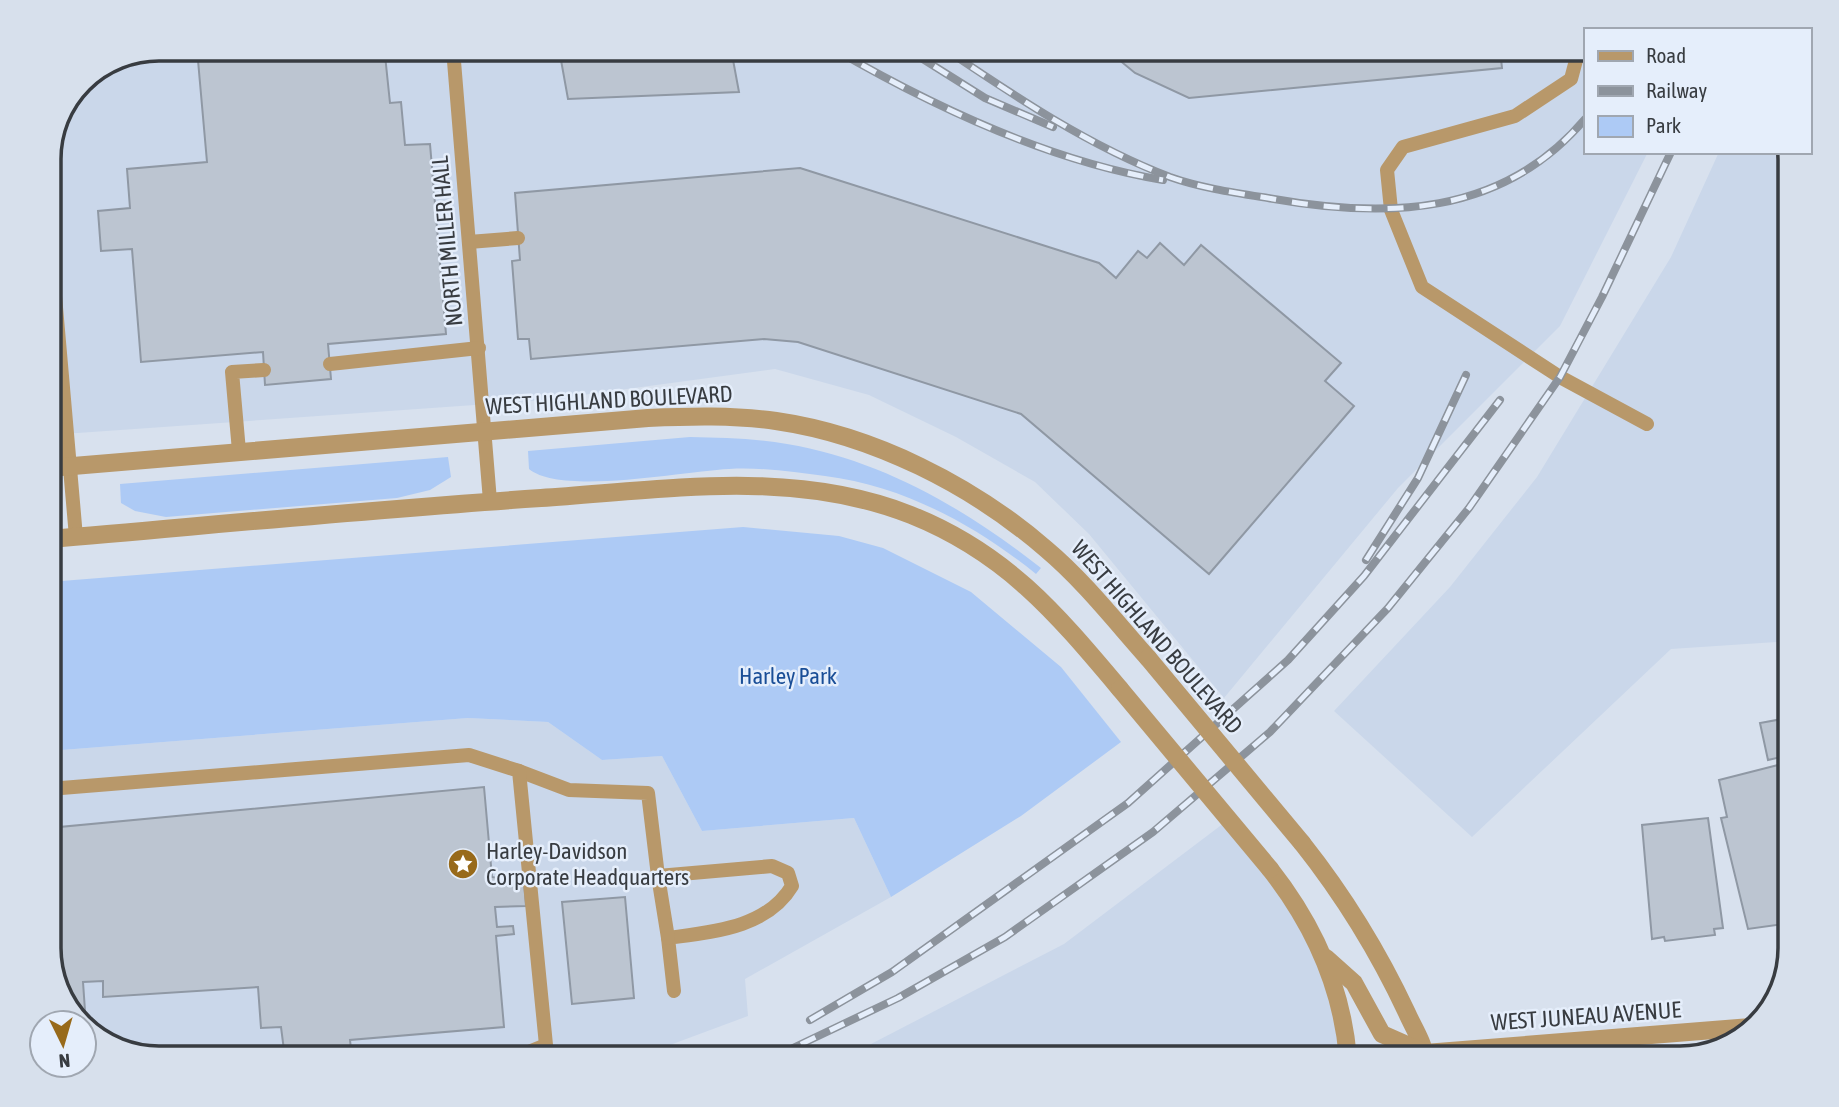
<svg xmlns="http://www.w3.org/2000/svg" width="1839" height="1107" viewBox="0 0 1839 1107" font-family="'Asap Condensed',sans-serif">
<style>
.built{fill:#cad7ea}
.green{fill:#adcaf5}
.building{fill:#bcc5d1;stroke:#8f98a4;stroke-width:2}
.lines{fill:none;stroke-linecap:round;stroke-linejoin:round}
.service{stroke:#b8986a;stroke-width:14}
.minor{stroke:#b8986a;stroke-width:18}
.tertiary{stroke:#b8986a;stroke-width:18}
.rail-casing{stroke:#8c939c;stroke-width:8}
.rail{stroke:#e5eefb;stroke-width:5;stroke-dasharray:16;stroke-linecap:butt}
.tertiary-bridge{stroke:#b8986a;stroke-width:18}
.labels{text-anchor:middle;dominant-baseline:central;stroke-width:5;stroke-linejoin:round;paint-order:stroke}
.street-label{font-size:23px;fill:#383c41;stroke:#e5eefb}
.park-label{font-size:23px;fill:#1a4e97;stroke:#e5eefb}
.poi-label{font-size:23px;fill:#383c41;stroke:#e5eefb;text-anchor:start}
.rim{fill:none;stroke:#383c41;stroke-width:3.5}
</style>
<rect width="100%" height="100%" fill="#d8e1ee"/>
<!-- built -->
<g class="built">
<path d="M160,49H1585V152H1648L1560,326L1398,488L1224,698L1089,534L1035,482L956,437L869,395L775,369L545,400L49,435V153L82,81Z"/>
<path d="M1719,152H1790V641L1671,649L1472,837L1334,711L1450,587L1537,477L1671,257Z"/>
<path d="M468,718L548,722L602,760L662,756L702,831L854,818L891,897L745,979L748,1016L635,1058H160L104,1043L64,1003L49,954V751Z"/>
<path d="M1228,820L1305,918L1348,1058H844L1064,944Z"/>
</g>
<!-- green -->
<g class="green">
<path d="M690,437C722,438 755,438 787,444C882,460 966,509 1041,568L1036,574C975,525 904,486 825,476C795,472 760,467 729,469C685,471 562,496 529,469L528,451Z"/>
<path d="M448,457L451,477L430,490L397,498L166,517L135,511L121,503L120,484Z"/>
<path d="M743,527L839,536L883,548L971,592L1061,667L1121,742L1021,816L891,897L854,818L702,831L662,756L602,760L548,722L468,718L49,751V582Z"/>
</g>
<!-- building -->
<g class="building">
<path d="M197,49H343L344,58L385,55L390,103L401,102L405,145L430,144L446,334L328,344L331,379L265,385L263,352L141,362L132,249L101,251L98,211L130,208L127,169L207,162Z"/>
<path d="M559,49H731L739,92L568,99Z"/>
<path d="M1106,49H1500L1502,68L1189,98L1135,73Z"/>
<path d="M800,168L1099,263L1116,278L1138,251L1147,258L1160,243L1184,265L1201,245L1341,363L1325,381L1354,406L1209,574L1021,414L798,342L764,339L531,359L529,339H518L512,261L520,260L515,193Z"/>
<path d="M1790,710V740L1784,711Z"/>
<path d="M1782,719L1790,755L1768,760L1760,723Z"/>
<path d="M1778,765L1787,801L1790,800V923L1748,929L1721,818L1727,817L1719,780Z"/>
<path d="M484,787L492,877L524,883L526,906L495,907L497,927L513,926L514,934L496,936L504,1027L350,1040L352,1058H285L281,1027L261,1028L258,987L103,997V981L83,982L86,1025L64,1003L49,954V828Z"/>
<path d="M1708,818L1723,928L1714,929L1715,935L1665,941L1664,937L1652,939L1642,825Z"/>
<path d="M625,897L634,998L572,1004L562,902Z"/>
</g>
<g class="lines">
<!-- service -->
<g class="service">
<path d="M453,49L490,501"/>
<path d="M1579,49L1571,79L1515,116L1403,147L1387,170L1391,210L1422,287L1560,377L1647,424"/>
<path d="M49,227L76,537"/>
<path d="M469,242L518,238"/>
<path d="M330,364L479,348"/>
<path d="M239,451L232,372L264,370"/>
<path d="M519,771L569,790L648,793L658,876L772,866L788,873L792,886C767,928 712,932 668,938L674,991"/>
<path d="M49,789L469,755L519,771L546,1045L514,1058"/>
<path d="M658,876L668,938"/>
</g>
<!-- minor -->
<path class="minor" d="M1425,1053L1751,1027"/>
<!-- tertiary -->
<g class="tertiary">
<path d="M49,468L648,418C691,416 733,415 776,421C873,435 972,485 1046,549C1084,581 1115,621 1148,658"/>
<path d="M49,539C213,525 377,509 541,498C664,490 793,468 911,515C1006,553 1056,613 1120,689"/>
<path d="M1302,843C1344,896 1378,951 1407,1013C1413,1027 1424,1043 1425,1058"/>
<path d="M1270,869C1314,925 1342,986 1348,1058"/>
<path d="M1326,958L1354,983L1382,1034L1425,1053"/>
</g>
<!-- rail casing -->
<g class="rail-casing">
<g id="rail">
<path d="M834,49C934,107 1049,161 1163,180"/>
<path d="M907,49L985,98L1053,127"/>
<path d="M945,49C1016,97 1089,146 1170,177C1201,188 1236,193 1268,198C1385,219 1502,217 1585,119"/>
<path d="M1366,560L1418,478L1466,375"/>
<path d="M810,1020L892,972L1128,803L1288,660L1364,576L1500,400"/>
<path d="M772,1058L898,998L1005,937L1153,832L1270,732L1388,608L1469,508L1560,377L1602,297L1671,152"/>
</g>
</g>
<!-- rail -->
<use href="#rail" class="rail"/>
<!-- tertiary-bridge -->
<g class="tertiary-bridge">
<path d="M1148,658L1302,843"/>
<path d="M1120,689L1270,869"/>
</g>
</g>
<!-- icons -->
<defs>
<g id="sight-disc" transform="scale(1.575)"><circle r="9.5" fill="#986a1a" stroke="#e5eefb"/><path d="M0-6L1.8-2.2L6-1.7L2.9 1.2L3.7 5.4L0 3.3L-3.7 5.4L-2.9 1.2L-6-1.7L-1.8-2.2Z" fill="#fff"/></g>
</defs>
<g fill-rule="evenodd">
<use href="#sight-disc" x="463" y="864"/>
</g>
<g class="labels">
<!-- street labels -->
<g class="street-label">
<text transform="translate(447 241) rotate(-95)">NORTH MILLER HALL</text>
<text transform="translate(609 400) rotate(-3)">WEST HIGHLAND BOULEVARD</text>
<text transform="translate(1157 637) rotate(49)">WEST HIGHLAND BOULEVARD</text>
<text transform="translate(1586 1016) rotate(-4)">WEST JUNEAU AVENUE</text>
</g>
<!-- park labels -->
<g class="park-label">
<text x="788" y="676">Harley Park</text>
</g>
<!-- poi labels -->
<g class="poi-label">
<text x="486" y="851">Harley-Davidson<tspan x="486" dy="26">Corporate Headquarters</tspan></text>
</g>
</g>
<!-- crop -->
<path d="M0 0H1839V1107H0ZM159 61H1680A98 98 0 0 1 1778 159V948A98 98 0 0 1 1680 1046H159A98 98 0 0 1 61 948V159A98 98 0 0 1 159 61Z" fill="#d7e0ec" fill-rule="evenodd"/>
<path class="rim" d="M159 61H1680A98 98 0 0 1 1778 159V948A98 98 0 0 1 1680 1046H159A98 98 0 0 1 61 948V159A98 98 0 0 1 159 61Z"/>
<!-- legend -->
<rect x="1584" y="28" width="228" height="126" fill="#e5eefb" stroke="#a0a7b1" stroke-width="2"/>
<rect x="1598" y="51" width="35" height="10" fill="#b8986a" stroke="#a0a7b1" stroke-width="2"/>
<text x="1646" y="63" font-size="21" fill="#383c41">Road</text>
<rect x="1598" y="86" width="35" height="10" fill="#8c939c" stroke="#a0a7b1" stroke-width="2"/>
<text x="1646" y="98" font-size="21" fill="#383c41">Railway</text>
<rect x="1598" y="116" width="35" height="21" fill="#adcaf5" stroke="#a0a7b1" stroke-width="2"/>
<text x="1646" y="133" font-size="21" fill="#383c41">Park</text>
<!-- north arrow -->
<g transform="translate(63 1044) rotate(175)"><circle r="33" fill="#e5eefb" stroke="#a0a7b1" stroke-width="2"/>
<path d="M0-5L12 26L0 18L-12 26Z" fill="#986a1a"/>
<text y="-10" font-size="19" font-weight="bold" text-anchor="middle" fill="#383c41">N</text>
</g>
</svg>
